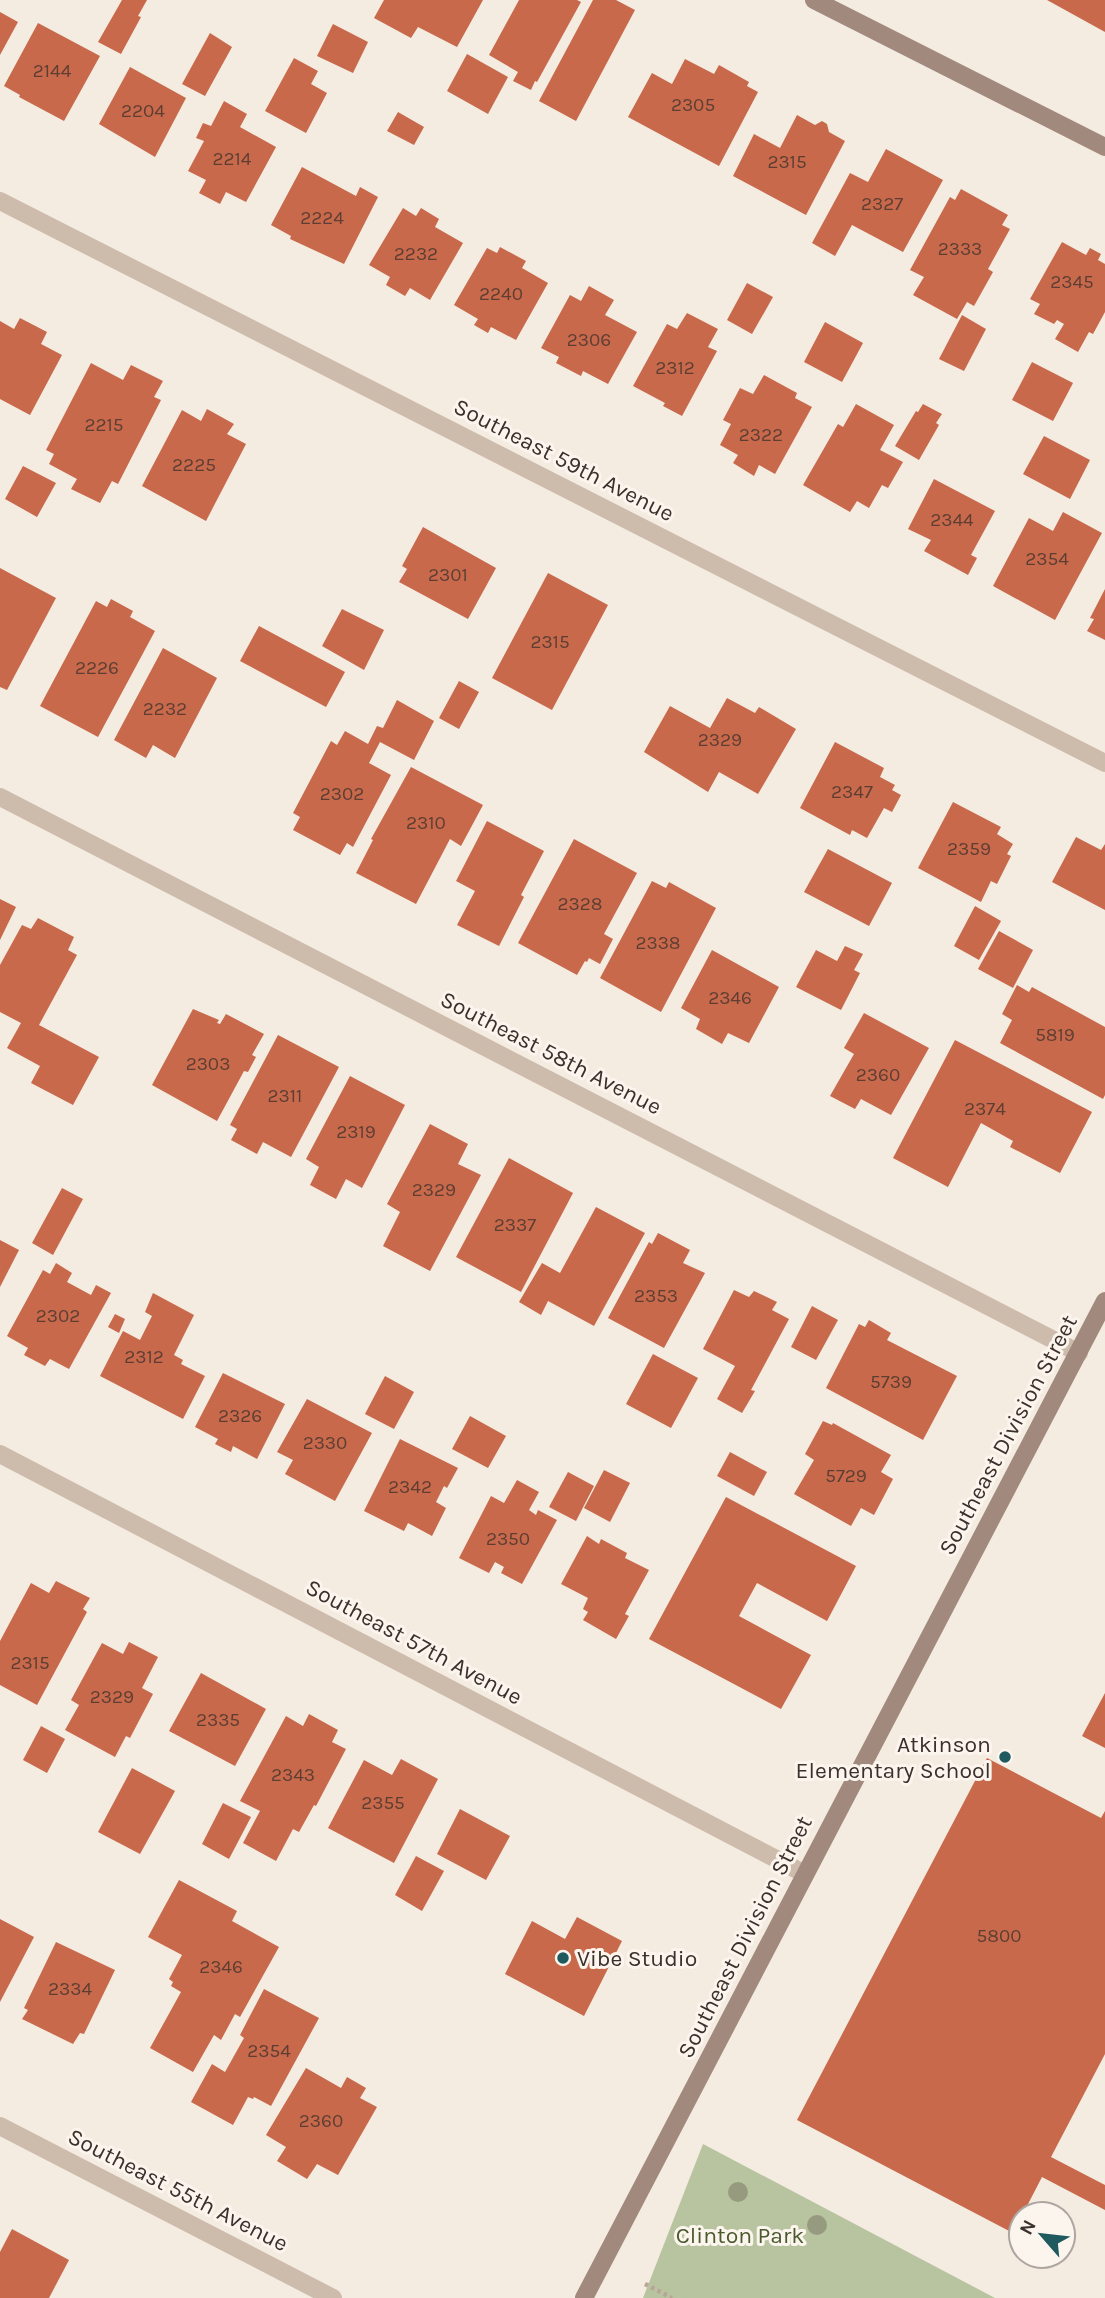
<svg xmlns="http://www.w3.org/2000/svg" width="1105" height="2298" viewBox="0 0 1105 2298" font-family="Karla,sans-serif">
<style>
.green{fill:#b8c4a0}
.building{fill:#c8694b}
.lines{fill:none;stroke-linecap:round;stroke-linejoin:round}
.path{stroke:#b9a596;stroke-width:4.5;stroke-dasharray:3.5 3.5;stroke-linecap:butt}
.street{stroke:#cdbbac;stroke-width:18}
.secondary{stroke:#a18a7d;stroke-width:18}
.tree{fill:#969b7f}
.poi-dot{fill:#1f5a5e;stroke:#fbf5ee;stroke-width:2.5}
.labels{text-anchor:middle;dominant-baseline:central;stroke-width:6;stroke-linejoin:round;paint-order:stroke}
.number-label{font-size:19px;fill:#5e3e33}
.street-label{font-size:23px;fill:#3b302b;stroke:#fbf5ee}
.poi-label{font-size:23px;fill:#3b302b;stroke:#fbf5ee;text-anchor:end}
.park-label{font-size:23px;fill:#4a5a2e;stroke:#fbf5ee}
</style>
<rect width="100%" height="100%" fill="#f4ebe1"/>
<!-- green -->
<path class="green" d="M703,2144L995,2298H643Z"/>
<!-- building -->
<g class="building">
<path d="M122,0H147L138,16L141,17L121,54L98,42Z"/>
<path d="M384,0H483L457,47L418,27L411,38L374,18Z"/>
<path d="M519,0H577L581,2L537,82L535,81L531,90L513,81L518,72L489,55Z"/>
<path d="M593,0H616L635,10L576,121L539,101Z"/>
<path d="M1047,0H1105V32Z"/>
<path d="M0,12L18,22L0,55Z"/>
<path d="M38,23L100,56L64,121L19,97L20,95L4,86Z"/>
<path d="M333,24L368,42L353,73L317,56Z"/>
<path d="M210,33L232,47L205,96L182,84Z"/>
<path d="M467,54L508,77L488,114L447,91Z"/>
<path d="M294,58L318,71L311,84L327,93L306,133L265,111Z"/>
<path d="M685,59L714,74L719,65L749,82L747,86L758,92L719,166L628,117L652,73L672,84Z"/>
<path d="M130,67L186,98L155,157L99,124Z"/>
<path d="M224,101L247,114L240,127L276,147L246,202L226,192L220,204L199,193L206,180L188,171L204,141L196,138L203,123L211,126Z"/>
<path d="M398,112L424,127L414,145L387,131Z"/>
<path d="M797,115L815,125L822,121L827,124L829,132L845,141L806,215L733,176L754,134L780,148Z"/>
<path d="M886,149L943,180L903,252L852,225L835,256L812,243L850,173L868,182Z"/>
<path d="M302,167L356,196L360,187L378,197L344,264L290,239L291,236L271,225Z"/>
<path d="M961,189L1008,215L1002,225L1010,229L988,269L993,272L974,306L967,302L957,319L913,295L924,277L910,270L950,197L955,200Z"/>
<path d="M403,208L416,216L421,208L439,219L435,227L463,243L430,300L410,288L405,296L386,285L390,277L369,265Z"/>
<path d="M1062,242L1086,255L1090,248L1101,254L1098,260L1105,264V312L1093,334L1089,332L1078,352L1055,339L1064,324L1057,320L1054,324L1034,314L1040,304L1030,299Z"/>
<path d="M500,247L526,261L522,268L548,283L516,340L491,327L488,333L474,325L478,319L454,305L487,248L497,253Z"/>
<path d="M747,283L773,297L752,334L727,320Z"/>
<path d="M589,286L614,300L605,315L637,332L608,384L583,371L581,376L556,363L559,357L541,348L570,295L581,301Z"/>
<path d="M687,313L718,329L708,347L717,351L682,416L663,406L665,403L633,386L667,324L677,329Z"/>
<path d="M962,315L986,329L964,371L939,359Z"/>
<path d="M20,318L47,332L41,344L62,355L30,415L0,399V321L14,329Z"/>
<path d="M825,322L863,343L842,382L804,362Z"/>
<path d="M1032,362L1073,383L1053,421L1012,400Z"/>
<path d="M91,363L123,380L131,365L163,381L154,397L161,400L118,484L112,481L100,503L71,489L77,479L49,464L54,454L46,450Z"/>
<path d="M764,375L797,393L795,398L812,407L775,474L759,465L754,476L733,463L738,455L720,445L731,424L723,420L740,388L753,394Z"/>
<path d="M856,404L894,425L880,450L903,462L888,488L882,485L869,508L857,501L850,512L803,485L838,424L843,427Z"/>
<path d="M923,404L942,414L936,423L939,425L919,460L895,446L916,411L918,412Z"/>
<path d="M207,409L234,424L227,434L246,444L206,521L142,486L182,410L201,421Z"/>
<path d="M1044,436L1090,460L1070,499L1023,474Z"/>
<path d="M23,466L56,483L37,517L5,499Z"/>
<path d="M934,479L995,511L971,555L977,558L968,575L924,551L931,540L908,529Z"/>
<path d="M1063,512L1102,533L1055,620L993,586L1029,518L1053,531Z"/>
<path d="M423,527L496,568L468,619L399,582L407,569L402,566Z"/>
<path d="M0,568L56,598L7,690L0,687Z"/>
<path d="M548,573L608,605L552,710L492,678Z"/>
<path d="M1105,589V640L1087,631L1094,619L1090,618Z"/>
<path d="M111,599L133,611L130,617L155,631L98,737L40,706L96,601L107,607Z"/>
<path d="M342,609L384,630L364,670L322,646Z"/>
<path d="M259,626L345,672L326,707L240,661Z"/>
<path d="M163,648L217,678L175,758L153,745L146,758L114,740Z"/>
<path d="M459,681L479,692L459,729L439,718Z"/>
<path d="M727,698L755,713L759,707L796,729L758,794L719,772L708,792L644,752L670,706L710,728Z"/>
<path d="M397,700L434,721L414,760L380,742L369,763L391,775L353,847L347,843L340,855L293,830L300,817L293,813L331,741L337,745L345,731L368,744L377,726L383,728Z"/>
<path d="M835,742L884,768L880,777L895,785L892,790L901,795L892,812L884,808L867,838L852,830L850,835L800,808Z"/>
<path d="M411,767L483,805L461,846L450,839L416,904L356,873L373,840L371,839Z"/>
<path d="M953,802L1001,827L997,834L1013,844L1007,854L1011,856L997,884L991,881L981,902L918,868Z"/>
<path d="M487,821L544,851L521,895L524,897L499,946L457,925L475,891L456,881Z"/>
<path d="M1076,837L1101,850L1105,844V910L1052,882Z"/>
<path d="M574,839L637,873L604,934L613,939L600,964L589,958L587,962L585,961L577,975L518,943Z"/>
<path d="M828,849L892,883L869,926L804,892Z"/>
<path d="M652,881L666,888L669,882L716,908L661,1012L600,978Z"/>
<path d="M0,899L16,907L0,940Z"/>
<path d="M975,906L1001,921L979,960L954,946Z"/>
<path d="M38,918L74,937L68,950L77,955L39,1025L99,1057L73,1105L31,1083L40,1066L7,1048L21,1023L0,1012V965L22,925L31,929Z"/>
<path d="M999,931L1033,950L1013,988L978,969Z"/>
<path d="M845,946L863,954L854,970L860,973L841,1010L796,987L816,950L837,961Z"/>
<path d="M712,950L779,987L749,1043L728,1033L722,1044L696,1029L700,1019L681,1008Z"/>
<path d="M1017,985L1029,992L1032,987L1105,1027V1095L1103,1099L1000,1043L1012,1020L1002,1014Z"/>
<path d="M193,1009L219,1020L217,1023L220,1024L226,1014L264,1034L252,1055L256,1057L248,1072L244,1071L217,1121L152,1085Z"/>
<path d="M864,1013L929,1048L891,1115L861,1099L855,1109L830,1096L854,1054L844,1048Z"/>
<path d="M278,1035L339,1067L291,1157L263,1142L257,1154L231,1140L237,1129L230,1125Z"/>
<path d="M955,1040L1092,1112L1060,1173L1010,1147L1013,1141L981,1123L948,1187L893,1158Z"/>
<path d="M350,1076L405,1105L362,1188L346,1179L336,1199L310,1185L319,1167L306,1159Z"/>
<path d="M430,1124L468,1144L458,1164L481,1175L430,1271L383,1246L400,1212L387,1204Z"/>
<path d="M509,1158L573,1193L521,1292L456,1257Z"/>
<path d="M62,1188L83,1199L53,1255L32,1243Z"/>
<path d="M596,1207L645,1233L594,1326L548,1301L541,1315L519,1302L542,1263L560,1273Z"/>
<path d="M658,1233L690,1250L683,1263L705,1273L664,1348L608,1318L649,1242L652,1244Z"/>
<path d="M0,1240L19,1250L0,1287Z"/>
<path d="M56,1263L72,1273L67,1282L91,1295L96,1285L111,1293L69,1369L50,1359L45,1366L24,1355L28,1348L7,1336L43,1270L50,1274Z"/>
<path d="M734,1290L749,1297L754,1291L777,1302L772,1310L789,1319L751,1390L755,1391L742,1413L717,1399L735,1366L703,1349Z"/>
<path d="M153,1293L194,1315L174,1355L183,1360L181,1364L205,1376L183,1419L100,1376L123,1331L140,1340L152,1316L145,1312Z"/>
<path d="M812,1306L838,1320L816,1360L791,1347Z"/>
<path d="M115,1314L125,1319L119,1333L108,1327Z"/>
<path d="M869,1320L891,1333L887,1340L957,1376L923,1440L826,1388L859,1324L865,1327Z"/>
<path d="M653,1354L698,1378L671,1428L626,1404Z"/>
<path d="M223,1373L285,1404L257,1459L233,1446L231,1452L215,1444L218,1439L195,1427Z"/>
<path d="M385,1376L414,1392L394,1429L365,1414Z"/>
<path d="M307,1399L372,1433L335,1501L285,1474L293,1460L277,1452Z"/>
<path d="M470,1416L506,1436L488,1468L452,1449Z"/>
<path d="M823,1421L832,1425L833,1423L891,1455L881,1472L893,1479L874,1515L861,1508L851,1526L794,1494L814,1460L805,1454Z"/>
<path d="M400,1439L458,1468L447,1488L444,1486L436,1502L446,1508L432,1536L408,1523L404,1531L364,1511Z"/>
<path d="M730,1452L767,1472L754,1496L717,1476Z"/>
<path d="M604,1470L630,1483L610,1522L584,1508Z"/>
<path d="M568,1472L594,1486L576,1521L549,1507Z"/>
<path d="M517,1480L539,1492L529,1510L536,1515L538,1510L557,1520L522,1584L501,1573L504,1567L495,1562L489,1573L459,1558L491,1496L504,1503Z"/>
<path d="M726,1497L856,1566L827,1621L757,1583L739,1616L811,1655L781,1709L649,1639Z"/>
<path d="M587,1536L599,1544L601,1539L627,1553L625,1558L649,1570L625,1614L629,1616L616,1639L583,1620L588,1612L583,1609L588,1598L561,1584Z"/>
<path d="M56,1581L90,1598L83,1609L87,1612L37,1705L0,1685V1641L31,1583L49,1593Z"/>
<path d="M129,1642L158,1657L142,1688L153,1694L130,1738L126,1736L115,1757L65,1730L79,1705L71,1700L102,1643L123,1654Z"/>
<path d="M201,1673L266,1709L235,1766L169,1731Z"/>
<path d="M1105,1693V1748L1082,1736Z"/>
<path d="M309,1714L338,1730L332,1742L346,1749L316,1806L314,1805L299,1832L293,1829L276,1861L243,1843L260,1811L240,1801L286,1716L303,1726Z"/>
<path d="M41,1726L65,1739L47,1773L23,1760Z"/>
<path d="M987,1758L1101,1818L1105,1811V2054L1051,2157L1105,2185V2210L1042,2177L1013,2233L797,2120Z"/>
<path d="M401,1759L438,1779L394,1863L328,1828L364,1760L392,1775Z"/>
<path d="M132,1768L175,1791L140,1854L98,1832Z"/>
<path d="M223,1803L251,1817L229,1859L202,1844Z"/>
<path d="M460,1809L510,1836L486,1880L437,1854Z"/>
<path d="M416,1856L444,1871L422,1911L395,1895Z"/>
<path d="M179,1880L237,1911L232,1921L279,1947L240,2017L235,2014L221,2040L214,2035L193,2072L150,2048L181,1992L171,1986L173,1982L169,1979L182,1955L148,1937Z"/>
<path d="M577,1917L622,1941L584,2016L505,1974L532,1921L565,1939Z"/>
<path d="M0,1919L34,1937L0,2002Z"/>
<path d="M56,1942L115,1970L84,2034L80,2033L73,2044L22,2019L28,2010L24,2008Z"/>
<path d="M264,1989L319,2018L271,2106L254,2097L253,2099L248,2097L233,2125L191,2102L212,2064L225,2072L244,2038L240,2035Z"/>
<path d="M306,2068L341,2088L347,2077L366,2088L360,2098L377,2107L338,2175L317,2164L307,2179L277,2161L286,2147L266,2135Z"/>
<path d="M12,2229L69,2260L49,2298H0V2252Z"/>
</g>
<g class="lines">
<!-- path -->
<path class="path" d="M645,2284L672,2298"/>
<!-- street -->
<g class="street">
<path d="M0,201L1105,763"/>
<path d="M0,797L1079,1353"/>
<path d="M0,1454L805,1874"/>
<path d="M0,2126L333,2298"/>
</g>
<!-- secondary -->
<g class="secondary">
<path d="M814,0L1105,147"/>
<path d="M584,2298L1105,1301"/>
</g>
</g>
<!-- trees -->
<g class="tree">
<circle cx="738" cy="2192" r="10"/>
<circle cx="817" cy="2225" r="10"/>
</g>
<!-- markers -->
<g class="poi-dot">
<circle cx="1005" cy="1757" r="7"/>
<circle cx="563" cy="1958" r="7"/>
</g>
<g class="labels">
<!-- number labels -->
<g class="number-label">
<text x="52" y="71">2144</text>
<text x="693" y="105">2305</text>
<text x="143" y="111">2204</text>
<text x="232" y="159">2214</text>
<text x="787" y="162">2315</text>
<text x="882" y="204">2327</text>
<text x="322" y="218">2224</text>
<text x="960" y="249">2333</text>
<text x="416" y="254">2232</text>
<text x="1072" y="282">2345</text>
<text x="501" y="294">2240</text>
<text x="589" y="340">2306</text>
<text x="675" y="368">2312</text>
<text x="104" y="425">2215</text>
<text x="761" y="435">2322</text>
<text x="194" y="465">2225</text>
<text x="952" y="520">2344</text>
<text x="1047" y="559">2354</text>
<text x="448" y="575">2301</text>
<text x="550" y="642">2315</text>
<text x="97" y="668">2226</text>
<text x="165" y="709">2232</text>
<text x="720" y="740">2329</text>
<text x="852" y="792">2347</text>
<text x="342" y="794">2302</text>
<text x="426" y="823">2310</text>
<text x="969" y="849">2359</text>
<text x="580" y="904">2328</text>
<text x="658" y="943">2338</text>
<text x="730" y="998">2346</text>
<text x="1055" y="1035">5819</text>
<text x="208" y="1064">2303</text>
<text x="878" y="1075">2360</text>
<text x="285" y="1096">2311</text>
<text x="985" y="1109">2374</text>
<text x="356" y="1132">2319</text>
<text x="434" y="1190">2329</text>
<text x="515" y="1225">2337</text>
<text x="656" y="1296">2353</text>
<text x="58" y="1316">2302</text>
<text x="144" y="1357">2312</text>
<text x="891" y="1382">5739</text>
<text x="240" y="1416">2326</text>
<text x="325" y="1443">2330</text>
<text x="846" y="1476">5729</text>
<text x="410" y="1487">2342</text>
<text x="508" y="1539">2350</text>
<text x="30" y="1663">2315</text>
<text x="112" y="1697">2329</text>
<text x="218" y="1720">2335</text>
<text x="293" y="1775">2343</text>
<text x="383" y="1803">2355</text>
<text x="999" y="1936">5800</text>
<text x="221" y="1967">2346</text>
<text x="70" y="1989">2334</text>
<text x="269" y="2051">2354</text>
<text x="321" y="2121">2360</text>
</g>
<!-- street labels -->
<g class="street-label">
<text transform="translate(564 460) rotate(27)">Southeast 59th Avenue</text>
<text transform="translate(551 1053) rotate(27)">Southeast 58th Avenue</text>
<text transform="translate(1008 1435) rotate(-62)">Southeast Division Street</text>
<text transform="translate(414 1642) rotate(28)">Southeast 57th Avenue</text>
<text transform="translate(745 1937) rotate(-63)">Southeast Division Street</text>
<text transform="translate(178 2190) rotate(27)">Southeast 55th Avenue</text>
</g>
<!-- poi labels -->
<g class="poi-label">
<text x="991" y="1744">Atkinson<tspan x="991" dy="26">Elementary School</tspan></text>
<text x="577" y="1958" text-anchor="start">Vibe Studio</text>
</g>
<!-- park labels -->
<g class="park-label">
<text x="740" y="2235">Clinton Park</text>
</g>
</g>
<!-- north arrow -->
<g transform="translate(1042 2235) rotate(298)"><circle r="33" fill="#fbf5ee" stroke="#aea6a0" stroke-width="2"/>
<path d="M0-5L12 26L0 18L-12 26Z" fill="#1f5a5e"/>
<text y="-10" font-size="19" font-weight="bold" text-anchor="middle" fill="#3b302b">N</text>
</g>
</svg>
